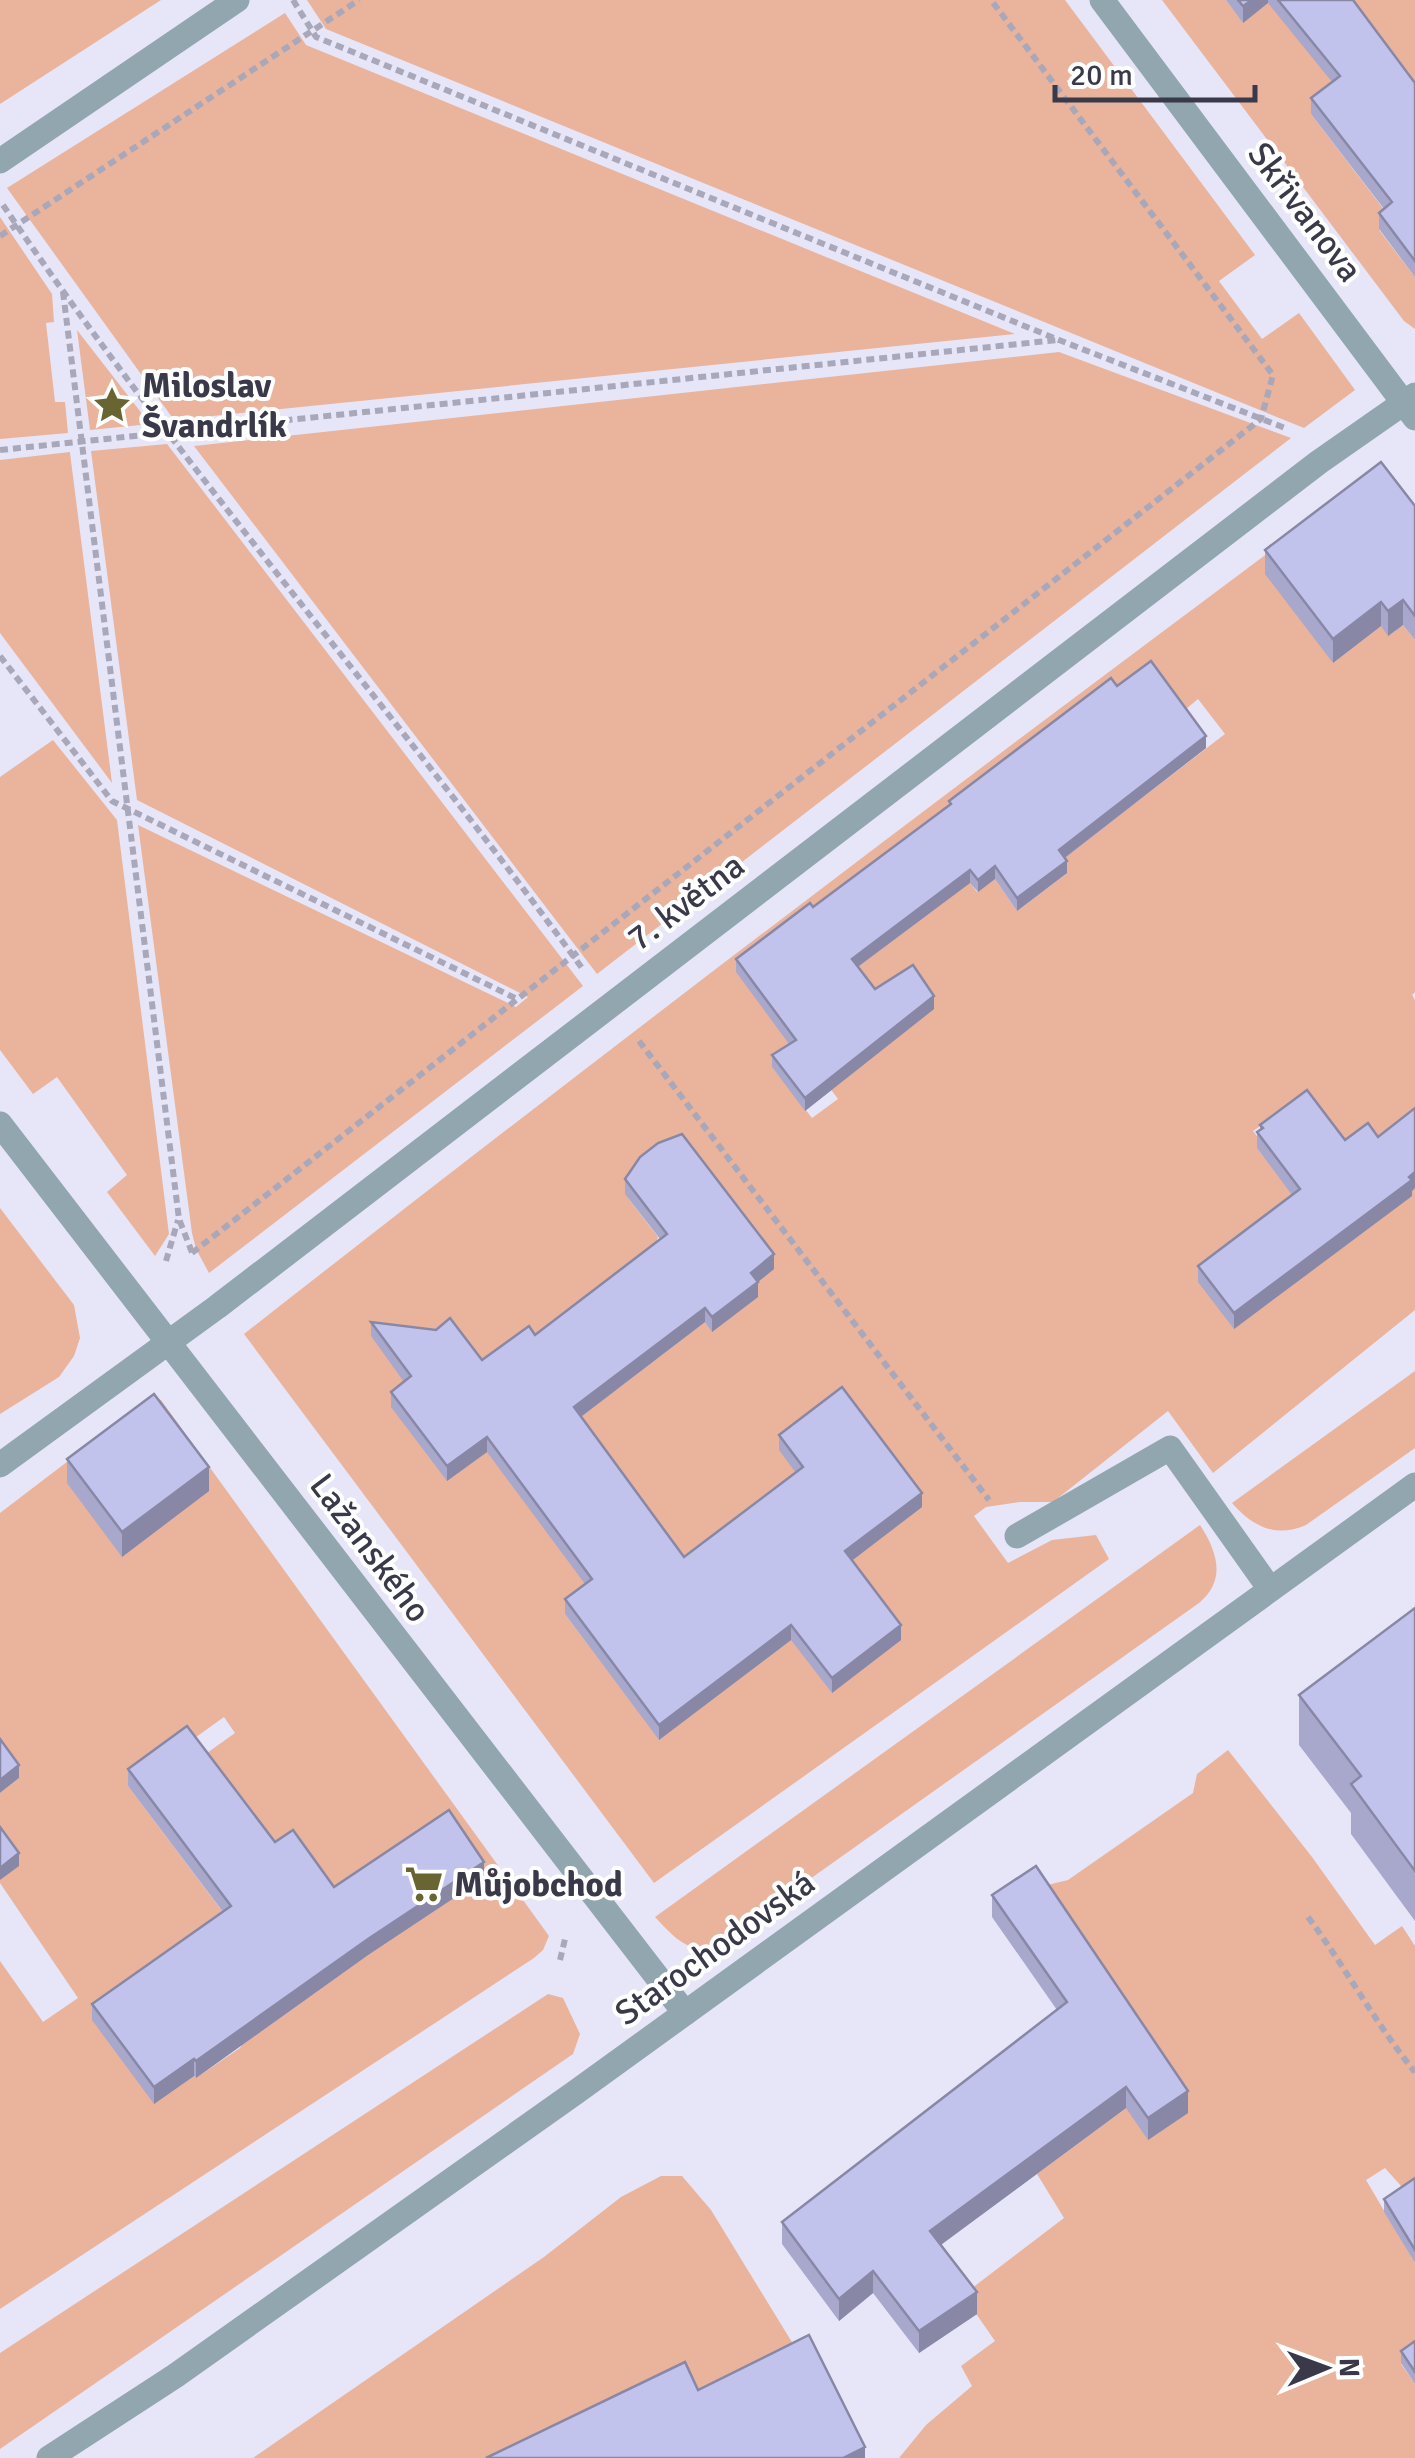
<svg xmlns="http://www.w3.org/2000/svg" width="1415" height="2458" viewBox="0 0 1415 2458" font-family="Signika,sans-serif">
<style>
.green{fill:#eab39b;fill-rule:evenodd}
.lines{fill:none;stroke-linecap:round;stroke-linejoin:round}
.path{stroke:#a8a8ba;stroke-width:6;stroke-dasharray:8 5;stroke-linecap:butt}
.service{stroke:#91a6af;stroke-width:25}
.minor{stroke:#91a6af;stroke-width:25}
.wall{fill:#a7a8cc}
.shaded-wall{fill:#8888a6}
.building{fill:#c2c3ed;stroke:#8888a6;stroke-width:2.5}
.labels{text-anchor:middle;dominant-baseline:central;stroke-width:8;stroke-linejoin:round;paint-order:stroke}
.street-label{font-size:35px;fill:#39394a;stroke:#fff}
.poi-label{font-size:35px;font-weight:bold;fill:#39394a;stroke:#fff;text-anchor:start}
</style>
<rect width="100%" height="100%" fill="#e6e6f8"/>
<!-- green -->
<g class="green">
<path d="M0,0H161L0,104Z"/>
<path d="M307,0H1065L1255,255L1219,281L1262,339L1299,313L1355,390L1304,428L326,29Z"/>
<path d="M1162,0H1226L1243,22L1272,0H1415V98L1329,78L1340,92L1311,114L1391,219L1379,230L1415,277V329L1404,321Z"/>
<path d="M285,13L306,45L1015,334L174,420L7,188Z"/>
<path d="M0,217L52,294L54,322L46,323L55,402H65L68,433L0,439Z"/>
<path d="M77,330L150,424L90,430Z"/>
<path d="M1059,352L1291,438L597,974L194,446Z"/>
<path d="M167,444L583,986L209,1273L196,1249L192,1233L138,825L516,1007L528,997L137,800L91,451Z"/>
<path d="M70,452V453L112,783L0,633V460Z"/>
<path d="M1381,469L1333,663L1381,626L1389,635L1403,625L1415,640V992L1412,995L1415,1000V1310L1213,1473L1168,1411L1053,1502H1020L986,1507L974,1516L1008,1563L1052,1540L1096,1535L1109,1559L654,1883L244,1334C619,1040 998,753 1381,469ZM1198,699L1225,734L1134,804L1180,714ZM932,834L1066,874L1017,911L995,879L977,892ZM796,1053L817,1071L838,1099L812,1118L773,1068ZM1266,1122L1345,1156L1300,1205L1258,1149L1263,1144L1253,1131ZM628,1198L757,1297L705,1322L616,1390L658,1237ZM612,1578L659,1739L565,1614Z"/>
<path d="M53,740L117,820L169,1234L155,1256L107,1192L127,1175L57,1077L33,1094L0,1050V777Z"/>
<path d="M0,1208L74,1305L80,1338L74,1356L59,1377L0,1414Z"/>
<path d="M1415,1371V1448L1306,1525C1276,1538 1253,1527 1232,1503Z"/>
<path d="M152,1397L161,1400L549,1936L543,1950L534,1958L0,2309V1961L43,2022L78,1998L0,1883V1793L19,1778L0,1752V1513ZM224,1717L235,1733L186,1768L269,1863L334,1904L240,2048L196,2078L194,2076L237,1931L128,1786Z"/>
<path d="M1200,1525C1217,1551 1227,1580 1199,1603L724,1940C691,1958 678,1941 655,1917Z"/>
<path d="M1228,1750L1312,1857L1375,1945L1402,1926L1415,1946V2191L1409,2195L1385,2168L1366,2180L1415,2263V2354L1401,2364L1415,2384V2458H899L926,2425L972,2386L961,2366L995,2341L963,2295L1064,2218L1037,2174L1165,2079L1035,1888L1068,1880L1193,1793L1197,1774Z"/>
<path d="M548,1994L563,1998L580,2034L573,2054L0,2449V2353Z"/>
<path d="M661,2176H682L711,2210L817,2383L594,2458H253L544,2257L621,2197Z"/>
</g>
<g class="lines">
<!-- path -->
<g class="path">
<path d="M293,0L316,37L1059,340L1285,428"/>
<path d="M3,205C182,469 394,710 582,968"/>
<path d="M0,236L359,0"/>
<path d="M63,292L179,1219L193,1255"/>
<path d="M0,450L1057,340"/>
<path d="M0,656L112,801L515,998"/>
<path d="M639,1041L989,1500"/>
<path d="M192,1253L1261,419L1273,375L991,0"/>
<path d="M166,1261L178,1220"/>
<path d="M1308,1917C1346,1968 1375,2023 1415,2072"/>
<path d="M560,1960L565,1939"/>
</g>
<!-- service -->
<path class="service" d="M1017,1536L1170,1448L1270,1589"/>
<!-- minor -->
<g class="minor">
<path d="M1102,0L1415,418"/>
<path d="M0,161L237,0"/>
<path d="M0,1124L685,2013"/>
<path d="M0,1465L217,1307L1319,462L1415,395"/>
<path d="M49,2458L175,2376L576,2092L1415,1485"/>
</g>
</g>
<!-- wall -->
<g class="wall">
<path d="M1226,0H1353L1415,83V277L1379,229V213L1384,209L1311,114V98L1332,82L1268,3L1243,23Z"/>
<path d="M1415,506V640L1403,625L1388,636L1381,626L1333,663L1265,574V550Z"/>
<path d="M1117,686L1206,748L1065,858L1067,873L1017,911L995,879L978,892L970,883L858,967L875,989L934,1009L805,1111L772,1067V1055L789,1044L736,972V959L813,907L949,805V801Z"/>
<path d="M1260,1125L1345,1140L1412,1191V1196L1234,1329L1198,1282V1266L1292,1195L1257,1148V1132L1260,1130Z"/>
<path d="M625,1179L774,1269L758,1282V1297L712,1332L705,1322L581,1417L684,1557L796,1473L779,1450V1435L922,1507L852,1560L901,1640L832,1693L791,1640L659,1740L565,1614V1599L585,1584L487,1452L447,1481L391,1407V1392L404,1382L371,1336V1322L482,1360L535,1335L660,1239L625,1194Z"/>
<path d="M67,1459L209,1491L122,1557L67,1483Z"/>
<path d="M1415,1608V1921L1351,1834V1813L1299,1745V1695Z"/>
<path d="M128,1769L275,1842L334,1887L484,1878L368,1955L196,2078L194,2076L154,2104L92,2020V2004L223,1912L128,1786Z"/>
<path d="M992,1895L1188,2113L1148,2140L1126,2108L940,2245L977,2314L919,2353L873,2293L839,2321L782,2244V2222L1057,2010L992,1917Z"/>
<path d="M1415,2178V2263L1384,2212V2199Z"/>
<path d="M1415,2341V2384L1401,2363V2351Z"/>
</g>
<!-- shaded-wall -->
<g class="shaded-wall">
<path d="M1252,0H1268V3L1243,23V6Z"/>
<path d="M1403,600V625L1388,636V611Z"/>
<path d="M1381,602V626L1333,663V639Z"/>
<path d="M1206,736V748L1059,862V850Z"/>
<path d="M1067,861V873L1017,911V898Z"/>
<path d="M995,866V879L978,892V880Z"/>
<path d="M970,870V883L852,971V959Z"/>
<path d="M934,996V1009L805,1111V1098Z"/>
<path d="M1415,1172V1188L1412,1191V1196L1234,1329V1313Z"/>
<path d="M774,1254V1269L758,1282V1297L712,1332V1317L751,1273Z"/>
<path d="M705,1308V1322L574,1422V1407Z"/>
<path d="M487,1437V1452L447,1481V1466Z"/>
<path d="M209,1467V1491L122,1557V1532Z"/>
<path d="M922,1493V1507L845,1566V1551Z"/>
<path d="M791,1625V1640L659,1740V1725Z"/>
<path d="M901,1625V1640L832,1693V1678Z"/>
<path d="M19,1765V1778L0,1793V1780Z"/>
<path d="M19,1853V1866L0,1880V1868Z"/>
<path d="M484,1862V1878L368,1955L196,2078V2061L368,1939Z"/>
<path d="M194,2059V2076L154,2104V2087Z"/>
<path d="M1126,2087V2108L930,2253V2231Z"/>
<path d="M1188,2091V2113L1148,2140V2118Z"/>
<path d="M873,2271V2293L839,2321V2299Z"/>
<path d="M977,2292V2314L919,2353V2331Z"/>
<path d="M865,2447V2458H843Z"/>
</g>
<!-- building -->
<g class="building">
<path d="M1238,0H1252L1243,6Z"/>
<path d="M1278,0H1353L1415,83V261L1379,213L1392,202L1311,98L1340,76Z"/>
<path d="M1381,462L1415,506V616L1403,600L1388,611L1381,602L1333,639L1265,550Z"/>
<path d="M1151,661L1206,736L1059,850L1067,861L1017,898L995,866L978,880L970,870L852,959L875,989L913,965L934,996L805,1098L772,1055L796,1040L736,959L810,903L813,907L951,804L949,801L1111,678L1117,686Z"/>
<path d="M1307,1090L1345,1140L1368,1123L1378,1137L1415,1108V1172L1409,1177L1412,1180L1234,1313L1198,1266L1300,1189L1257,1132L1263,1128L1260,1125Z"/>
<path d="M682,1134L774,1254L751,1273L758,1282L712,1317L705,1308L574,1407L684,1557L803,1467L779,1435L842,1387L922,1493L845,1551L901,1625L832,1678L791,1625L659,1725L565,1599L592,1579L487,1437L447,1466L391,1392L411,1376L371,1322L436,1330L450,1318L482,1360L529,1326L535,1335L667,1234L625,1179L640,1157L658,1143Z"/>
<path d="M154,1394L209,1467L122,1532L67,1459Z"/>
<path d="M1415,1608V1871L1351,1784L1361,1776L1299,1695Z"/>
<path d="M187,1726L275,1842L293,1830L334,1887L449,1810L484,1862L368,1939L196,2061L194,2059L154,2087L92,2004L231,1906L128,1769Z"/>
<path d="M0,1739L19,1765L0,1780Z"/>
<path d="M0,1827L19,1853L0,1868Z"/>
<path d="M1036,1866L1188,2091L1148,2118L1126,2087L930,2231L977,2292L919,2331L873,2271L839,2299L782,2222L1067,2002L992,1895Z"/>
<path d="M1415,2178V2250L1384,2199Z"/>
<path d="M809,2335L865,2447L843,2458H486L685,2362L698,2390Z"/>
<path d="M1415,2341V2372L1401,2351Z"/>
</g>
<!-- icons -->
<defs>
<g id="sight-bare" transform="scale(3)"><path d="M0-6L1.8-2.2L6-1.7L2.9 1.2L3.7 5.4L0 3.3L-3.7 5.4L-2.9 1.2L-6-1.7L-1.8-2.2Z" fill="#696532" stroke="#fff" stroke-width="2.5" paint-order="stroke"/></g>
<g id="supermarket-bare" transform="scale(3)"><path d="M-6-5.5h2.5l.6 2H6L4.5 2H-2.5L-4.4-4H-6ZM-1.5 3.2a1.3 1.3 0 1 0 .1 0ZM3 3.2a1.3 1.3 0 1 0 .1 0Z" fill="#696532" stroke="#fff" stroke-width="2.5" paint-order="stroke"/></g>
</defs>
<g fill-rule="evenodd">
<use href="#sight-bare" x="112" y="405"/>
<use href="#supermarket-bare" x="424" y="1884"/>
</g>
<g class="labels">
<!-- street labels -->
<g class="street-label">
<text transform="translate(1305 212) rotate(53)">Skřivanova</text>
<text transform="translate(686 902) rotate(-37)">7. května</text>
<text transform="translate(370 1548) rotate(53)">Lažanského</text>
<text transform="translate(715 1948) rotate(-36)">Starochodovská</text>
</g>
<!-- poi labels -->
<g class="poi-label">
<text x="142" y="385">Miloslav<tspan x="142" dy="40">Švandrlík</tspan></text>
<text x="454" y="1884">Můjobchod</text>
</g>
</g>
<!-- north arrow -->
<g transform="translate(1325 2368) rotate(89)" stroke="#ffffff" stroke-width="8" paint-order="stroke">
<path d="M0-8L18 38L0 25L-18 38Z" fill="#39394a"/>
<text y="-15" font-size="28" font-weight="bold" text-anchor="middle" fill="#39394a">N</text>
</g>
<!-- scale -->
<path d="M1055 85v15h200v-15" fill="none" stroke="#39394a" stroke-width="5"/>
<text x="1070" y="85" font-size="30" fill="#39394a" stroke="#ffffff" stroke-width="8" paint-order="stroke">20 m</text>
</svg>
